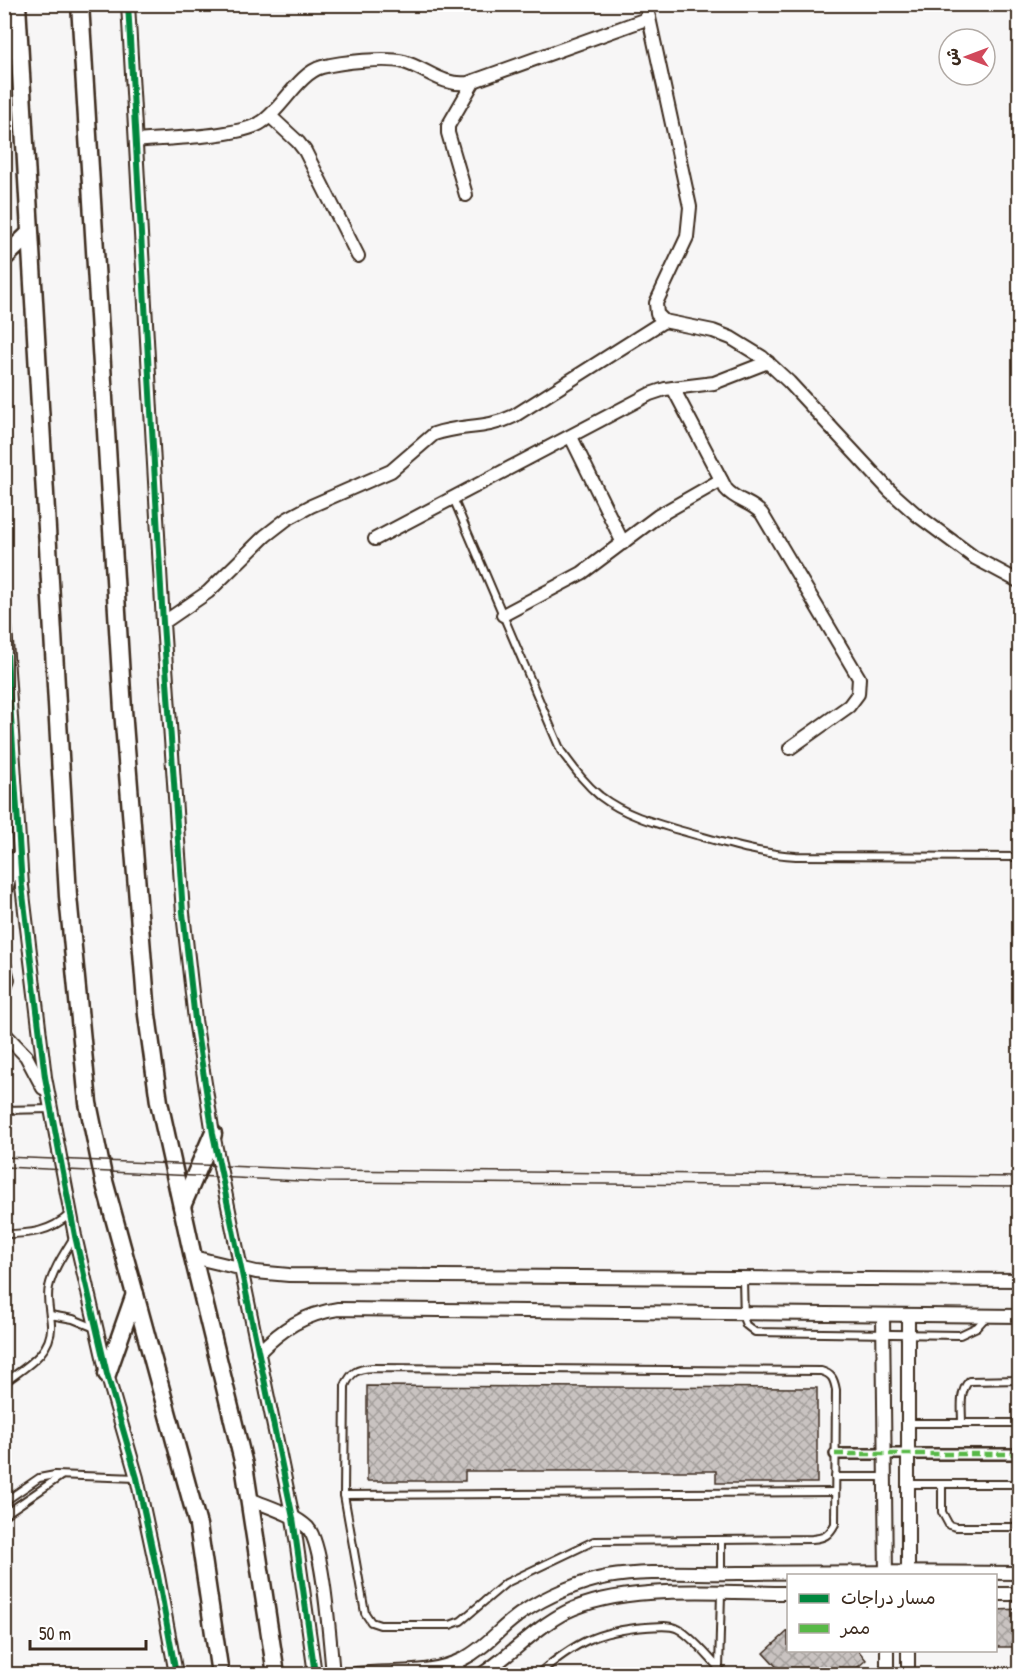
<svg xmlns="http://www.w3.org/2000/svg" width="1024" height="1679" viewBox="0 0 1024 1679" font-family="'Patrick Hand','Playpen Sans Arabic',sans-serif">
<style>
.building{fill:url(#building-cross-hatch);stroke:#3b2a1e;stroke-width:1.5}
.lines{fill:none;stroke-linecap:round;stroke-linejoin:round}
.service-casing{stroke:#3b2a1e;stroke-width:10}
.pedestrian-casing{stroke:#3b2a1e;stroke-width:14}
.minor-casing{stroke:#3b2a1e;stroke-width:16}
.secondary-casing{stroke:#3b2a1e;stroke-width:21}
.service{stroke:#fff;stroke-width:6}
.pedestrian{stroke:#fff;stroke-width:9}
.minor{stroke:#fff;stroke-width:12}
.secondary{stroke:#fff;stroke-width:16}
.tram{stroke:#3b2a1e;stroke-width:1.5}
.quiet{stroke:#58b947;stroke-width:4.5;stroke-dasharray:9 4.5;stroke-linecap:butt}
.cycleway-casing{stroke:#fff;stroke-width:10}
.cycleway{stroke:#00873e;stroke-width:6}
</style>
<defs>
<pattern id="building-cross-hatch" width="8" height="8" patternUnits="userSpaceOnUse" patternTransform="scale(1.5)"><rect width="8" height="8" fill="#c9c3c1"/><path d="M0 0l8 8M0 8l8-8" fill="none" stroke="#a49f9c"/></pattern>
</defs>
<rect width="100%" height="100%" fill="#f7f6f6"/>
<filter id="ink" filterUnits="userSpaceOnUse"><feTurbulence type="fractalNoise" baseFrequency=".0167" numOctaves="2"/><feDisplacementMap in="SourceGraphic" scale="12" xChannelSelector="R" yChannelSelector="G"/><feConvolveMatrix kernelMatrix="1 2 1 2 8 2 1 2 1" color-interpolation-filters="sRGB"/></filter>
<g filter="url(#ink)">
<!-- building -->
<g class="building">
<path d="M367,1386L817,1388V1483H716V1471H465V1481H367Z"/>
<path d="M1020,1609V1647H996V1610Z"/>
<path d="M788,1631V1650H858L866,1660L850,1674H783L764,1653Z"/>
</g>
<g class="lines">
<!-- service casing -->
<g class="service-casing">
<g id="service">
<path d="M453,498L561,751C573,767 584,783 600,796C626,816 658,824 689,833C725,843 759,854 796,856L1020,857"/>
<path d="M4,1110L51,1109"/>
<path d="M4,1234C30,1234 50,1232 70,1214"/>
<path d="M743,1279L744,1320L746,1325L755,1332L960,1335L977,1327L987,1316"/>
<path d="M50,1315L73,1319L95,1328"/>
<path d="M372,1368L821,1371C832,1374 834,1379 836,1390L835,1524C829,1535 825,1538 812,1539L594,1541L506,1583L461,1621L450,1625H380L371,1622L365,1613L344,1495L345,1386C351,1372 357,1369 372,1368Z"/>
<path d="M4,1383C25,1367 53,1353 51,1324C50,1312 46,1299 49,1287C53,1269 65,1252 74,1237"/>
<path d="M908,1423H1020"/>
<path d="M962,1423C962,1408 959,1392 969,1381L1020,1380"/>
<path d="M835,1477H885"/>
<path d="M908,1484H1020"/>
<path d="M942,1484V1512L949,1525L956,1527H1020"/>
<path d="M344,1495L835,1492"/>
<path d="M4,1502L39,1478L55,1475L137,1478"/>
<path d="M4,1515L61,1476"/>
<path d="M721,1540V1573"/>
<path d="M719,1669L721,1593"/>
<path d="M538,1674C575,1643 596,1631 646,1627C656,1627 669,1624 678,1629C691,1635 714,1663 724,1674"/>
</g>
</g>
<!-- pedestrian casing -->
<g class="pedestrian-casing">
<path id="pedestrian" d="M835,1454H1020"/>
</g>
<!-- minor casing -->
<g class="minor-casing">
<g id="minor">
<path d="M128,4L163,623L183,913L195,1020L213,1134L293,1518L315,1674"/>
<path d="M646,4L690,207L687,237L656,303L657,314L664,321L713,331L731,338L762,357L789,382L890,491L917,515L975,558L1020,582"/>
<path d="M270,116L298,142L305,151L358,256"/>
<path d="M136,141C165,138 241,137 262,122C282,109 299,73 322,67C341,62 386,57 404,62C427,69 442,86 468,83L649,18"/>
<path d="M466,195L448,133V126L474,81"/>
<path d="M673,388L726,489C736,501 752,502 762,514L859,678L858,694L849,706L790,748"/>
<path d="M571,437L623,543"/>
<path d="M375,539L650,394L665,389L714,383L768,362"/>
<path d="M4,610L22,886L45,1077L75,1236L107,1374L137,1478L158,1576L176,1674"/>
<path d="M503,615L582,573L658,516L721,480"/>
<path d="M163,623L208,592L265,536L287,519L311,506L391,471L434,434C462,424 485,430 514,416L664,321"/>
<path d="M4,896L15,858"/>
<path d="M4,963L8,980L4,990"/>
<path d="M4,1033L26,1056L43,1088"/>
<path d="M193,1257L256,1272L289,1275L1020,1280"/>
<path d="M883,1316L886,1576"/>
<path d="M908,1316V1576"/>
<path d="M258,1353C282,1329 304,1314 338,1309L1020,1316"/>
<path d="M250,1499C268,1507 294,1514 308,1528C324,1545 330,1647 333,1674"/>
<path d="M996,1594H1020"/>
<path d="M887,1650V1674"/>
<path d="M908,1650V1674"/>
<path d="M454,1663L461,1674"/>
<path d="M356,1674C392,1670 429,1676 463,1659C486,1648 501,1626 523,1612C547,1596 579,1582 607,1577C649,1570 695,1574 738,1573C832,1572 926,1572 1020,1573"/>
<path d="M482,1674C511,1655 535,1628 566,1612C623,1583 725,1593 788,1593"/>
</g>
</g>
<!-- secondary casing -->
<g class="secondary-casing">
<g id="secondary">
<path d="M17,4L68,896L88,1103L104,1181L198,1525L220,1674"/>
<path d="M80,4L123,710L147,1015L159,1102L193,1257L244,1465L276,1674"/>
<path d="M4,258L30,233"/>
<path d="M182,1206L213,1134"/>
<path d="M107,1374L135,1294"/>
</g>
</g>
<!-- service -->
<use href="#service" class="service"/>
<!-- pedestrian -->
<use href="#pedestrian" class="pedestrian"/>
<!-- minor -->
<use href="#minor" class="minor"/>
<!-- secondary -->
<use href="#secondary" class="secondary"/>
<!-- tram -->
<g class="tram">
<path d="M4,1157L324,1170L1020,1177"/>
<path d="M4,1167L321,1182L1020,1187"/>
</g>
<!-- quiet -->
<path class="quiet" d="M835,1454H1020"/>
<!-- cycleway casing -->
<g class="cycleway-casing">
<g id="cycleway">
<path d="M128,4L163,623L183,913L195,1020L213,1134L293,1518L315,1674"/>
<path d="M4,610L22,886L45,1077L75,1236L107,1374L137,1478L158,1576L176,1674"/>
</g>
</g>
<!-- cycleway -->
<use href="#cycleway" class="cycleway"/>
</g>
</g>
<!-- margin -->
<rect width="1024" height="1679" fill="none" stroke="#fff" stroke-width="24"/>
<rect x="12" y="12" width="1000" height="1655" fill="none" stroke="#3b2a1e" stroke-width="2" filter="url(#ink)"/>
<!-- legend -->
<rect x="787" y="1574" width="210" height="78" fill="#ffffff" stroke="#b1aaa5" stroke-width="1.5"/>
<rect x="799" y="1594" width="30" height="9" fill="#00873e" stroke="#b1aaa5" stroke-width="1.5"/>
<text x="841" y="1604" font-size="18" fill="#3b2a1e">مسار دراجات</text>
<rect x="799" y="1624" width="30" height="9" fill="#58b947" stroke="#b1aaa5" stroke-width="1.5"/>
<text x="841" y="1634" font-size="18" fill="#3b2a1e">ممر</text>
<!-- north arrow -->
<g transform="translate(967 57) rotate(270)"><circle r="28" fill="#ffffff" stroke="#b1aaa5" stroke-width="1.5"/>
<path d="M0-4.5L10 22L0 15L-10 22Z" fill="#d1495b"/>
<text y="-9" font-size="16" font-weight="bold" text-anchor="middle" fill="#3b2a1e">ش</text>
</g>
<!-- scale -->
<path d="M30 1640v9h116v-9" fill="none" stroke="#3b2a1e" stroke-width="3"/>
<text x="39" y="1640" font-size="18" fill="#3b2a1e" stroke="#ffffff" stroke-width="4.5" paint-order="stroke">50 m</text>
</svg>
